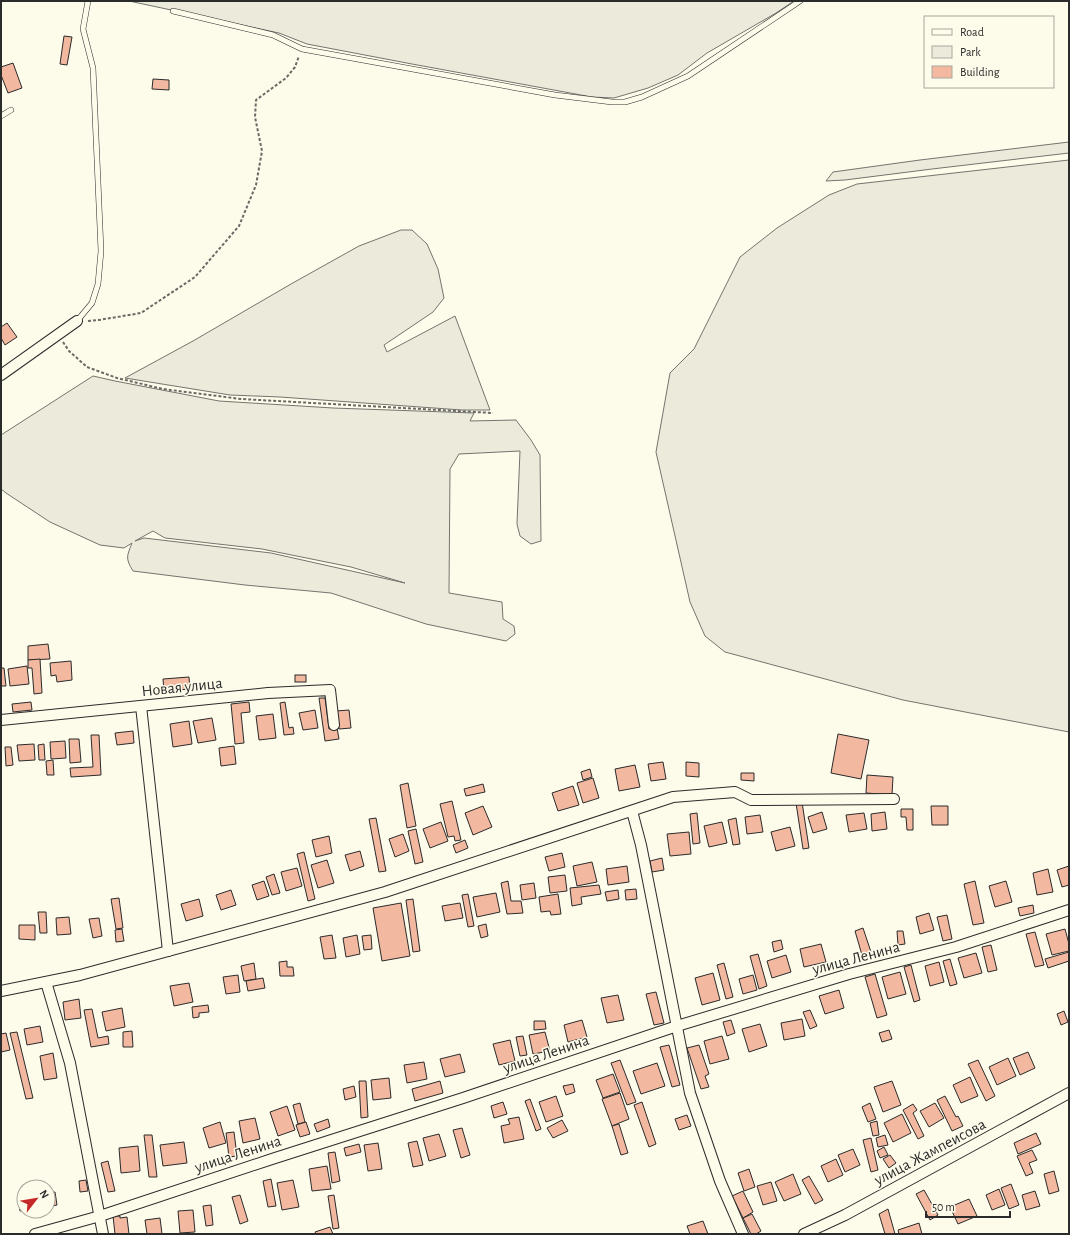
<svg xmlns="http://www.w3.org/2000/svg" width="1070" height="1235" viewBox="0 0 1070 1235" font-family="'Alegreya Sans',sans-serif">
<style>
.green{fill:#ecebdb;stroke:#74746e;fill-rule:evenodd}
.building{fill:#f2b8a0;stroke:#2b2b2b}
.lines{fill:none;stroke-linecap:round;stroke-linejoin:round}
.lane-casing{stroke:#2b2b2b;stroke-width:6}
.street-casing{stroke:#2b2b2b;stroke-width:12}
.path{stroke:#6a6964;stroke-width:2;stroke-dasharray:3 2;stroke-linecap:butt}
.lane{stroke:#fdfbea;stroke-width:5}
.street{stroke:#fdfbea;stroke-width:10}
.labels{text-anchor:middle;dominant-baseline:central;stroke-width:3;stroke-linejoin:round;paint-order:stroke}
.street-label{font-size:16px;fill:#2b2b2b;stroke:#fdfbea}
</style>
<rect width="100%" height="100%" fill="#fdfbea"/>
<!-- green -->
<g class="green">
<path d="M129,1H794L776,13L707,53L678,75L648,88L614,98L592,97L412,64L307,44L279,33Z"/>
<path d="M1069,142V153L932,169L845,180L826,181L833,172L920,160Z"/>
<path d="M1069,160V732L903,700L725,652L705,636L690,602L656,452L670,373L694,349L740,257L777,228L829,195L857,184Z"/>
<path d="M401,230H412L427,244L438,269L444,298L433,312L384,345L387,352L455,316L490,410H462L280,397L230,395L125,378L193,341L291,284L359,246Z"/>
<path d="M93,376L115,381L219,401L333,408L474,413L470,421L516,420L531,440L540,455L541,541L531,544L520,536L517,524L520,451L459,454L450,469L449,593L502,602L503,619L514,626L515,634L506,641L426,624L331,593L245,585L133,571C125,558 127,556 132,543L124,548L100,545L50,522L6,493L1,489V435ZM153,531L165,538L262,549L351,567L405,583L271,553L144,538L135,541Z"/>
</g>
<!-- building -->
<g class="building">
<path d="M64,36L72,37L67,65L60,64Z"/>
<path d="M13,63L22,88L8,93L1,75V67Z"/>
<path d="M153,79L169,80V90L152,89Z"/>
<path d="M7,323L17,337L5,345L1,338V327Z"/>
<path d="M48,644L50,659L28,660V646Z"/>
<path d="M40,659L42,693L34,694L32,668H28V660Z"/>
<path d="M71,661L72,680L57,682L56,675L51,676L50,663Z"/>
<path d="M27,666L29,684L10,686L8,669Z"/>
<path d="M1,668H4L6,686H1Z"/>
<rect x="295" y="675" width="11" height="7"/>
<path d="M189,677L190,689L164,691L163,679Z"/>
<path d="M319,698H325L329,729L337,728L339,739L325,741Z"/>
<path d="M31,702L32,710L13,712L12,704Z"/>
<path d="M249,702L250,712L241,713L244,743L235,744L231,704Z"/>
<path d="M285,702L289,728L293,727L294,734L284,735L280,703Z"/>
<path d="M315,710L318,728L303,730L299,713Z"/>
<path d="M349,710L351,728L339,729L336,711Z"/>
<path d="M273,714L276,738L259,740L256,716Z"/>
<path d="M212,718L216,740L198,743L193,721Z"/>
<path d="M189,721L192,744L173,747L170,724Z"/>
<path d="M133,731L134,743L117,745L115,733Z"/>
<path d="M838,734L869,740L861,779L831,773Z"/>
<path d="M91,735H99L101,775L71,777L70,768L93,767Z"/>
<path d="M69,739H79L81,762L70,763Z"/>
<path d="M65,741L66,758L51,759L50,742Z"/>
<path d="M34,744L35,760L19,761L17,745Z"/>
<path d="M44,744L45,760H39L38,745Z"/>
<path d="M234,746L236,764L221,766L219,748Z"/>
<path d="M5,747H11L13,765L6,766Z"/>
<path d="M53,760L54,775H47L46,761Z"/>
<path d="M663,762L666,779L651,781L648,764Z"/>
<path d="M686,762L699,763V777L686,776Z"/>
<path d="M635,765L640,787L619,791L615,769Z"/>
<path d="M590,769L592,777L583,780L581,772Z"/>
<path d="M741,773H754V781L741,780Z"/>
<path d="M867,775L893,777L892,795L866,793Z"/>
<path d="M593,778L599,798L583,803L577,783Z"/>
<path d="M408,783L416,826L407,828L400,785Z"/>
<path d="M483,784L485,792L466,796L464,789Z"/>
<path d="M573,786L579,805L558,811L552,793Z"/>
<path d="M452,801L461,840L455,841L454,836L448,837L440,804Z"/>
<path d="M802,802L809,848L803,849L796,803Z"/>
<path d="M483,806L492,827L473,835L465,813Z"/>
<path d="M931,806H948V825H932Z"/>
<path d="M901,809H913V830H907L906,817H901Z"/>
<path d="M822,812L827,829L813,833L808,817Z"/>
<path d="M885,812L887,829L872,831L871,814Z"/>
<path d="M697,813L700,843L693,844L690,814Z"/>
<path d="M864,813L867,829L849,832L846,815Z"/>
<path d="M760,815L763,832L747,834L745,817Z"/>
<path d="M376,818L386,871L379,872L369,819Z"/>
<path d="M736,818L740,844L733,845L728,820Z"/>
<path d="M441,822L448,841L430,848L423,829Z"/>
<path d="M722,822L727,843L709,847L704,826Z"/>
<path d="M790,827L795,846L776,851L771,832Z"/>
<path d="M416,829L423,862L415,864L408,831Z"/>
<path d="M689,832L691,854L670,856L667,834Z"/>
<path d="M403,834L409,851L395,857L389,839Z"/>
<path d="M329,836L332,853L316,857L312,840Z"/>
<path d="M465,840L468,848L456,853L453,845Z"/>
<path d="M360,851L364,866L350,871L345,855Z"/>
<path d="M304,852L315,899L308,901L297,854Z"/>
<path d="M562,853L565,867L549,871L545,857Z"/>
<path d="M662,858L664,870L652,872L650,861Z"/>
<path d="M327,860L334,883L318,888L311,865Z"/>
<path d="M592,862L597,882L577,886L573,866Z"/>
<path d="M627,866L629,882L608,885L606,869Z"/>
<path d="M1069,866V885L1062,887L1057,870Z"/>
<path d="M297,868L302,886L286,891L281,872Z"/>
<path d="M1048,869L1053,892L1037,895L1033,873Z"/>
<path d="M274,874L280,893L272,895L266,877Z"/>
<path d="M565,875L567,891L550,893L548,877Z"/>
<path d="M264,881L269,896L257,900L252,885Z"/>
<path d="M508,881L511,901H521L523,913L507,914L501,883Z"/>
<path d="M975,881L984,923L973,925L964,884Z"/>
<path d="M1006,881L1012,902L995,907L989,886Z"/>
<path d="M534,883L536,898L522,900L520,885Z"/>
<path d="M599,885L601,894L581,897L582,904L572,906L570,888Z"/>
<path d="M636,889L637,899L626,900L625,890Z"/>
<path d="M231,890L236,905L221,910L216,895Z"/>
<path d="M618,890L619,899L607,901L605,892Z"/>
<path d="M496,893L500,912L477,917L473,897Z"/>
<path d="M468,894L474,926L468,927L462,895Z"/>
<path d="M558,894L561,914L551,915L550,911L541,912L539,897Z"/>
<path d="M119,898L123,928L116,929L111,899Z"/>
<path d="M199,899L203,916L186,921L181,904Z"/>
<path d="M413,899L420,951L413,952L406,900Z"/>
<path d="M401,903L410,956L382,961L373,908Z"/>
<path d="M460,903L463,918L445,921L442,906Z"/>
<path d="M1033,905L1034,913L1020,916L1018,908Z"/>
<path d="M38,912H46L47,933H40Z"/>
<path d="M929,913L934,930L920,934L916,917Z"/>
<path d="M947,915L952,939L943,941L937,917Z"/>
<path d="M69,917L71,934L57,935L56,918Z"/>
<path d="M99,918L102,936L93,938L89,919Z"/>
<path d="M486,924L488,936L481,938L478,926Z"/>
<path d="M19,925H35V940L19,939Z"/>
<path d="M863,928L871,952L862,955L855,931Z"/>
<path d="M122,929L124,941L116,942L115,930Z"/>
<path d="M1065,929L1069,944V951L1052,955L1046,934Z"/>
<path d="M897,931H903L905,944L898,945Z"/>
<path d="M1035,932L1044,965L1035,967L1026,934Z"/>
<path d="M332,935L336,958L324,959L320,937Z"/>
<path d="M357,935L360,954L346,957L343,938Z"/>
<path d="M371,935L372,949L364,950L362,936Z"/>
<path d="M781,940L783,949L774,952L772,942Z"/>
<path d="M821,944L826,962L804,967L800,949Z"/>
<path d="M991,945L997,970L988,972L982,947Z"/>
<path d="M1069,952V961L1048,968L1045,959Z"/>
<path d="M976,953L982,973L964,978L958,958Z"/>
<path d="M758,954L767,986L759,989L750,956Z"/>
<path d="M786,955L791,972L772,978L767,961Z"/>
<path d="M950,959L957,984L950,986L943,961Z"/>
<path d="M287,961V967H293L294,976H280L279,962Z"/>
<path d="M939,962L944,982L930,986L925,966Z"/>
<path d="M254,963L256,979L244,981L241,966Z"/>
<path d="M724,963L733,997L726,999L717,965Z"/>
<path d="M911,965L920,1000L914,1002L904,967Z"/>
<path d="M900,972L906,994L888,999L882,977Z"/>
<path d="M713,973L720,1000L702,1005L695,978Z"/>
<path d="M875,974L887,1015L877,1018L865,977Z"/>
<path d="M238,975L240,992L226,994L223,977Z"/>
<path d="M753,975L757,990L743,994L739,979Z"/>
<path d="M263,978L265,988L248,991L246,981Z"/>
<path d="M189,983L193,1002L174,1006L170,986Z"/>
<path d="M839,990L844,1008L825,1014L819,996Z"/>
<path d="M656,992L664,1023L654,1025L646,994Z"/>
<path d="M618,995L624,1020L607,1023L601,998Z"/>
<path d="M79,999L81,1018L65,1020L63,1002Z"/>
<path d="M208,1005L209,1012L199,1013V1017L193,1018L192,1007Z"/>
<path d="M122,1008L125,1027L106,1031L102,1012Z"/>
<path d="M92,1009L98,1038L108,1036L109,1044L91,1047L84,1010Z"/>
<path d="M810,1010L817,1026L810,1029L803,1012Z"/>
<path d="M1064,1011L1068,1022L1061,1025L1057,1014Z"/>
<path d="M802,1019L805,1036L784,1040L781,1023Z"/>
<path d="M582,1020L587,1037L568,1042L564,1025Z"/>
<path d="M731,1020L735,1033L727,1036L723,1022Z"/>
<path d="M534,1021H545L546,1029L534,1030Z"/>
<path d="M760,1024L767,1046L749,1052L742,1029Z"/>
<path d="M40,1026L43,1042L27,1045L24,1029Z"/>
<path d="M889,1030L892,1039L882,1042L879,1033Z"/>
<path d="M132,1031L133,1047H123V1032Z"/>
<path d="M17,1032L33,1098L26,1099L10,1033Z"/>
<path d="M545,1032L550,1051L533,1054L529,1035Z"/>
<path d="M6,1033L10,1050L1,1052V1034Z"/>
<path d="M523,1036L527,1055L520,1056L516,1037Z"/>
<path d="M722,1036L729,1059L710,1064L704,1041Z"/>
<path d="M510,1040L515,1061L499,1065L493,1044Z"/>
<path d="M669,1045L680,1085L672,1087L660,1047Z"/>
<path d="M699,1045L709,1074L705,1076L709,1087L701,1089L687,1048Z"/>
<path d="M1028,1052L1035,1068L1020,1075L1013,1058Z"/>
<path d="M53,1053L57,1078L44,1080L40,1056Z"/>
<path d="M460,1054L465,1072L445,1077L440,1059Z"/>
<path d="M1008,1058L1016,1076L997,1085L989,1067Z"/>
<path d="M620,1060L636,1102L627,1105L611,1063Z"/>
<path d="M978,1060L995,1096L986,1101L968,1064Z"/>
<path d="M424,1062L427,1079L407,1083L404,1065Z"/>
<path d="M657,1063L665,1086L641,1094L633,1071Z"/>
<path d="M613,1074L620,1092L603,1098L596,1080Z"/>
<path d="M970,1077L978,1096L961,1103L953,1085Z"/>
<path d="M389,1078L391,1098L373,1100L371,1080Z"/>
<path d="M359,1081H366L368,1117L361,1118Z"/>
<path d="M440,1081L443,1093L415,1101L412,1089Z"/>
<path d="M892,1081L901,1105L883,1112L874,1087Z"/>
<path d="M573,1084L575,1092L566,1095L563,1086Z"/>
<path d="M354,1086L356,1097L345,1100L343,1089Z"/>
<path d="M620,1093L629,1119L612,1126L602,1099Z"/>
<path d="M556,1096L563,1116L546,1122L539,1102Z"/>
<path d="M945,1096L956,1117L958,1116L963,1126L952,1131L937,1100Z"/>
<path d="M530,1099L541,1129L536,1131L525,1101Z"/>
<path d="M503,1102L507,1114L494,1118L491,1106Z"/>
<path d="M642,1102L656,1144L649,1147L634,1105Z"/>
<path d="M300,1103L305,1122L298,1124L293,1105Z"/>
<path d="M870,1103L876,1119L868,1122L862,1107Z"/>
<path d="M935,1103L944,1118L929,1127L920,1111Z"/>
<path d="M913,1104L917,1110L913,1113L924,1136L918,1139L903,1110Z"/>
<path d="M287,1106L295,1130L278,1136L270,1112Z"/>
<path d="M902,1114L911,1133L893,1142L884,1123Z"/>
<path d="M687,1115L691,1126L679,1130L675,1119Z"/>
<path d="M519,1117L524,1139L504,1143L501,1126L510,1124L508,1119Z"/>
<path d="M255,1118L260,1139L243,1143L239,1121Z"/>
<path d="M328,1119L330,1127L317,1132L314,1124Z"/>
<path d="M562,1120L568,1131L553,1138L547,1128Z"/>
<path d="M877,1121L879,1135L873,1136L870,1123Z"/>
<path d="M220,1122L226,1143L209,1148L203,1128Z"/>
<path d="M306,1122L310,1134L300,1137L296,1125Z"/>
<path d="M619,1124L628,1153L621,1155L612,1126Z"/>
<path d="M462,1128L470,1155L461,1158L453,1130Z"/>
<path d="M234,1132L237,1156L229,1157L226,1133Z"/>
<path d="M1036,1133L1041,1144L1018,1154L1014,1143Z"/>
<path d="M439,1134L446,1156L429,1161L423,1138Z"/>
<path d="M144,1135H152L157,1177H149Z"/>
<path d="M885,1135L888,1145L878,1147L876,1138Z"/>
<path d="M871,1138L878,1170L871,1172L863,1140Z"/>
<path d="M417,1141L423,1165L413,1167L408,1143Z"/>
<path d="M184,1142L187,1163L163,1166L160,1145Z"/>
<path d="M378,1143L382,1169L368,1171L364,1145Z"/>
<path d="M359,1144L361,1152L346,1156L344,1148Z"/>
<path d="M138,1146L140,1171L121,1173L119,1148Z"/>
<path d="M884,1147L888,1155L880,1158L877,1151Z"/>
<path d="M853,1149L860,1165L845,1172L838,1155Z"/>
<path d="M1032,1150L1037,1160L1029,1163L1033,1173L1026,1176L1017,1156Z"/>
<path d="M335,1152L340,1181L332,1183L328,1153Z"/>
<path d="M890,1155L896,1163L889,1168L883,1159Z"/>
<path d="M836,1159L843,1175L828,1182L821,1166Z"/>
<path d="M108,1161L115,1191L108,1192L101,1163Z"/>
<path d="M327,1166L331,1189L312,1191L309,1169Z"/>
<path d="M749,1169L755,1187L744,1191L738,1173Z"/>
<path d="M1054,1171L1059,1191L1049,1194L1044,1174Z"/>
<path d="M793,1174L801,1194L784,1201L775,1182Z"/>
<path d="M809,1176L823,1200L815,1204L802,1180Z"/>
<path d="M271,1179L276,1206L268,1207L263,1181Z"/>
<path d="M86,1180L88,1191L80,1192L79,1181Z"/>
<path d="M293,1180L299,1207L282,1210L277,1183Z"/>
<path d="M771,1182L777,1201L763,1205L757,1186Z"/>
<path d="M1011,1184L1019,1205L1009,1209L1001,1188Z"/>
<path d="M999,1189L1005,1205L992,1210L986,1195Z"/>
<path d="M924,1190L938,1215L930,1220L916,1194Z"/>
<path d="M743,1191L753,1212L743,1218L732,1196Z"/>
<path d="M1035,1191L1040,1206L1026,1210L1022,1195Z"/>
<path d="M55,1192L57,1205L48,1207V1193Z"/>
<path d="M240,1195L248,1221L240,1224L232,1197Z"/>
<path d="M334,1195L339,1228L333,1229L328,1196Z"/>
<path d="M24,1197V1210L20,1211L18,1198Z"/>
<path d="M969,1199L977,1216L958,1224L950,1207Z"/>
<path d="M211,1205L213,1225L206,1226L203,1206Z"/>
<path d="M888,1209L895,1234H885L879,1214Z"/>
<path d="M193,1210L195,1232L180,1233L178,1211Z"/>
<path d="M752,1214L761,1231L756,1234H751L743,1218Z"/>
<path d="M113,1216H120V1218L127,1217L129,1234H115Z"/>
<path d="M160,1218L162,1234H147L145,1220Z"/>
<path d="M703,1221L708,1234H690L687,1226Z"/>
<path d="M919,1223L922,1234H899L898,1230Z"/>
<path d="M330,1227L333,1234H316L315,1232Z"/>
</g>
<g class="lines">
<!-- lane casing -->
<g class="lane-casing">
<g id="lane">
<path d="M173,11L273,35L302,49L555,95L612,102H625L642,97L688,76L800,1"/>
<path d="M1,116L11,110"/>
<path d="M77,321L92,303L98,284L101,251L93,68L83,29L88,1"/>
</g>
</g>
<!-- street casing -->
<g class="street-casing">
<g id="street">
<path d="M1,375L77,321"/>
<path d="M141,706L168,951"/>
<path d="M1,720L268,693L330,690L334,725"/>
<path d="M632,811L641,845L690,1093L720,1181L743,1234"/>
<path d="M46,982L70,1063L103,1234"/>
<path d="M1,991L80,975L385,892L673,797L735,792L751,800L894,799"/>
<path d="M35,1234L100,1216L272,1159L463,1098L677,1026L849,974L956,947L1069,910"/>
<path d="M804,1234L845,1215L1069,1093"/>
</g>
</g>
<!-- path -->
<g class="path">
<path d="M88,321L99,320L141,313L195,277L239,226L256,185L262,151L255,117L256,100L286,78L295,67L299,56"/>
<path d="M63,342L69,351L87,367L117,378L163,389L241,399L493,413"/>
</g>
<!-- lane -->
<use href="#lane" class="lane"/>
<!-- street -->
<use href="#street" class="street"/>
</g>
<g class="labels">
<!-- street labels -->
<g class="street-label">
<text transform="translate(182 687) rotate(-6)">Новая улица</text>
<text transform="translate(856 958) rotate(-15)">улица Ленина</text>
<text transform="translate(546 1054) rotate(-19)">улица Ленина</text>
<text transform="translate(930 1152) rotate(-28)">улица Жампеисова</text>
<text transform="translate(238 1154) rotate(-18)">улица Ленина</text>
</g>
</g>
<!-- border -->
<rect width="1070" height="1235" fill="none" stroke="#2b2b2b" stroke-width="4"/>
<!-- legend -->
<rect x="924" y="16" width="130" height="72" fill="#fdfbea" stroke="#a9a89e"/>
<rect x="932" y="29" width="20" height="6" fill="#fdfbea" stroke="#a9a89e"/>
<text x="960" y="36" font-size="12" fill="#2b2b2b">Road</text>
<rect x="932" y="46" width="20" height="12" fill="#ecebdb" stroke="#a9a89e"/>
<text x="960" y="56" font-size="12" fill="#2b2b2b">Park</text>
<rect x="932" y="66" width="20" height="12" fill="#f2b8a0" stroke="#a9a89e"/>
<text x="960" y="76" font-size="12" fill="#2b2b2b">Building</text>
<!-- north arrow -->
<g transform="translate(36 1199) rotate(59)"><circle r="19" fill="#fdfbea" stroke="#a9a89e"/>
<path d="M0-3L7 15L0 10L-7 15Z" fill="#c62828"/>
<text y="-6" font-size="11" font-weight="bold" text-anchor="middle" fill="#2b2b2b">N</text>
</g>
<!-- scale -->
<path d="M926 1211v6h84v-6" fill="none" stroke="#2b2b2b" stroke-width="2"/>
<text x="932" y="1211" font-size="12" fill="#2b2b2b" stroke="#fdfbea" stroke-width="3" paint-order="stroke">50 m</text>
</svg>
